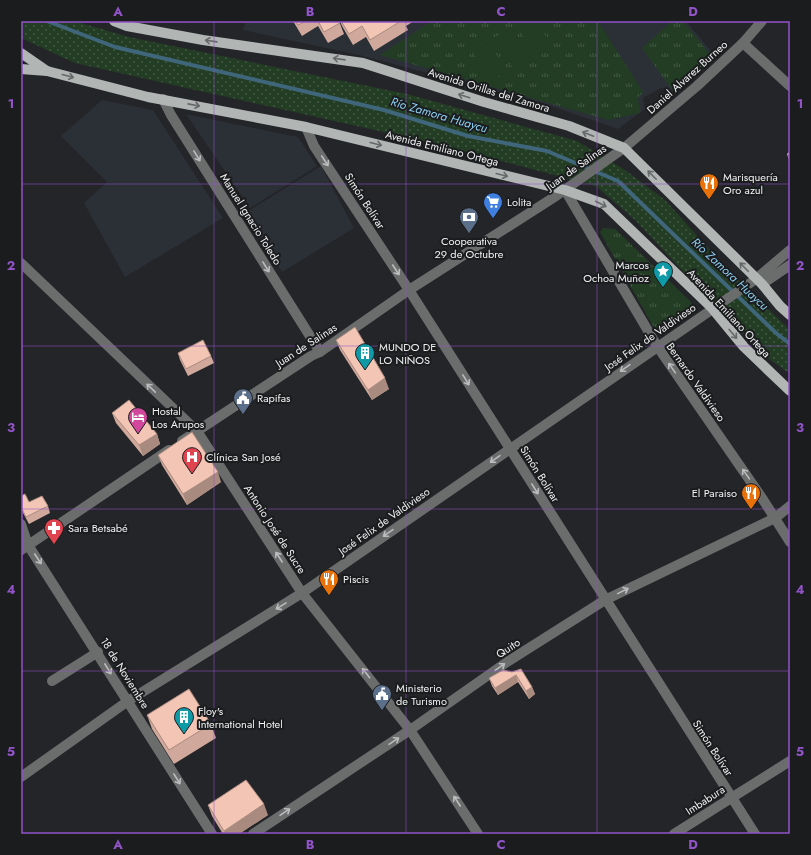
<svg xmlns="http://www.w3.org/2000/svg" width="811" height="855" viewBox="0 0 811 855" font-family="Jost,sans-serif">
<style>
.built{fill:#2b2f36}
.grass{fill:url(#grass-dots)}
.park{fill:url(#park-tufts)}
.pitch{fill:#233d24}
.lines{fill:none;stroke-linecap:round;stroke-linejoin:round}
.stream{stroke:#3f667b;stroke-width:4}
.minor{stroke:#6b6d6d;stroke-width:10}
.major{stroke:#b1b5b4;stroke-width:10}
.wall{fill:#d0a99c}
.shaded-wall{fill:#a98a7f}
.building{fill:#f2c5b5;stroke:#a98a7f}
.oneway{stroke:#666869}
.oneway2{stroke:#bbbcbd}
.grid{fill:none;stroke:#9253c9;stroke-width:1;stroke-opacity:0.55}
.labels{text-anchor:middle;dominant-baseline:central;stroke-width:4;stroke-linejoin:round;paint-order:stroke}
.street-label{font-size:11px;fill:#f0f1f3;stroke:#1b1c1e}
.poi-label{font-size:11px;fill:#f0f1f3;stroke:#1b1c1e;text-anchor:start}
.water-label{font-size:12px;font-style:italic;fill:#8ccff4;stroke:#1b1c1e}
.neatline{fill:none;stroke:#9253c9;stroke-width:1.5}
.grid-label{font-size:13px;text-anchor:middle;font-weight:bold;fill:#9253c9}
</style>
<defs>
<pattern id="grass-dots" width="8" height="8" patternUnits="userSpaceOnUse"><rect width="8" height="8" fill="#233d24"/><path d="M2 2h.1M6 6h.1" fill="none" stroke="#435a44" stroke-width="1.8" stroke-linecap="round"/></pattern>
<pattern id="park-tufts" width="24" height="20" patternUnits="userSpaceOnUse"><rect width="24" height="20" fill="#233d24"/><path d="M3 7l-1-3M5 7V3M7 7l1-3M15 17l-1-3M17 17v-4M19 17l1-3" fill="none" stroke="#435a44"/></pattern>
</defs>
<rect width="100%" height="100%" fill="#242528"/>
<!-- built -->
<g class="built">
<path d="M246,21H686L715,56L673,91L661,88L643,98L645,109L618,129L548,105L363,56L243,30Z"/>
<path d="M102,100L153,110L223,218L125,277L84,203L107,182L61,136Z"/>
<path d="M186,114L298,137L317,166L250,208Z"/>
<path d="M321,166L354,228L282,272L245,213Z"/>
</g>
<!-- grass -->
<path class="grass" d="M21,21H74L129,37L407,94L577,141L625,170L665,200L727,269L790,330V374L768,358L723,314L635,220L596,186L437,144L75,63L21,38Z"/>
<!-- park -->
<g class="park">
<path d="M432,21H598L643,92L638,98L640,113L608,120L380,55Z"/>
<path d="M672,21H683L713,58L673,91L642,48Z"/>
<path d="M603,228L615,229L691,302L690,315L665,331L653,326L600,232Z"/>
</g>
<!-- pitch -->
<g class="pitch">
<path d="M523,21H536L552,46L535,55L516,25Z"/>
<path d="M511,28L530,59L513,68L494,38Z"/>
<path d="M488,41L507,72L490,81L472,51Z"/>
</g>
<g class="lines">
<!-- stream -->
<path class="stream" d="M47,21L115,47L384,110L468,136L547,151L618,181L776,333L790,344"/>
<!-- minor -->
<g class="minor">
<path d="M743,43L790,86"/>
<path d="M163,99L171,115L320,352"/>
<path d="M306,127L314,146L409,290L755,834"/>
<path d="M565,190L657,346L762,498L790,542"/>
<path d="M21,263L197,431L302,593L410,730L478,834"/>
<path d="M762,284L790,265"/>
<path d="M182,441L311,356L320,352L409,290L556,196L624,148L697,86L743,43L762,21"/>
<path d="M21,524L28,545L212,834"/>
<path d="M21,550L169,450"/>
<path d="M52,681L98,652"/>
<path d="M21,777L128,701L302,593L756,279L790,250"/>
<path d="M253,834L410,730L507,662L605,600L775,518L790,506"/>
<path d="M674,834L790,761"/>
</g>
<!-- major -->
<g class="major">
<path d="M114,21L127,26L203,40L363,63L484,102L569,126L624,148L762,284L780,306L790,315"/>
<path d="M21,53L47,71L148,97L306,127L565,190L604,204L712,308L744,347L790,391"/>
<path d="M21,69L47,71"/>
</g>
</g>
<!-- wall -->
<g class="wall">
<path d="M293,21H339L344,34L328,43L318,26L302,36Z"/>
<path d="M340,21H414L406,26L408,30L374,51L366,37L353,45L342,26Z"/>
<path d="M790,151V163L787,154Z"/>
<path d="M336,340L389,389L372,400L340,350Z"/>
<path d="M178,353L211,356L214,363L188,376L180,360Z"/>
<path d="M112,413L157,434L160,444L143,456L116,423Z"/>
<path d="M158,455L221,482L187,505L162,465Z"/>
<path d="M21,496L29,502L48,506L50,513L29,524L21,509Z"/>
<path d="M512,672L532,687L535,694L529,699L518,682L498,695L492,686L489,678Z"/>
<path d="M147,715L211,724L216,738L174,764L152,729Z"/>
<path d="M208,805L268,815L239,834H223L212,816Z"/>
</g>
<!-- shaded-wall -->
<g class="shaded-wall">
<path d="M385,378L389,389L372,400L368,390Z"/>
<path d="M157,434L160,444L143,456L139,445Z"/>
<path d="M218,472L221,482L187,505L183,494Z"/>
<path d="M516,675L518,682L498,695L495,688Z"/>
<path d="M532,687L535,694L529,699L526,691Z"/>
<path d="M264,804L268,815L239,834H225L224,831Z"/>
</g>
<!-- building -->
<g class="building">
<path d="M296,21H306L298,25Z"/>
<path d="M318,21H339L340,23L324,32Z"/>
<path d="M341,21H401L370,40L362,26L349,34Z"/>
<path d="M790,151V157L787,154Z"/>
<path d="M355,327L385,378L368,390L336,340Z"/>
<path d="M203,340L211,356L186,369L178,353Z"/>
<path d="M129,400L157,434L139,445L112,413Z"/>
<path d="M192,432L218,472L183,494L158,455Z"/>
<path d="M25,494L29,502L42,496L48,506L26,517L21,507V496Z"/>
<path d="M521,669L532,687L526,691L516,675L495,688L489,678L503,670L512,672Z"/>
<path d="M189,689L211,724L169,750L147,715Z"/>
<path d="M246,780L264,804L224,831L208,805Z"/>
</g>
<!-- one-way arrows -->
<defs><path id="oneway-shaft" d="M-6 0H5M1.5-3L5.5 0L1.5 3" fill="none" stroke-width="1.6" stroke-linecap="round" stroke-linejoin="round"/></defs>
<g class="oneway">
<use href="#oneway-shaft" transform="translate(211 41) rotate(-172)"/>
<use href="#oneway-shaft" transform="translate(339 59) rotate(-172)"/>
<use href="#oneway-shaft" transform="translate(68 76) rotate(15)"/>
<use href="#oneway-shaft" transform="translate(464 96) rotate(-162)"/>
<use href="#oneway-shaft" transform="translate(194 105) rotate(11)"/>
<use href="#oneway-shaft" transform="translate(588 134) rotate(-159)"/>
<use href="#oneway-shaft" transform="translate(376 144) rotate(14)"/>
<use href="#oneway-shaft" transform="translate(502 175) rotate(14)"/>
<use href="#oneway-shaft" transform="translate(652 175) rotate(-135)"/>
<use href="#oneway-shaft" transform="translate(601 204) rotate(27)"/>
<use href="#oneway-shaft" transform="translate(744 267) rotate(-135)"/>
<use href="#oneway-shaft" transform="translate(733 334) rotate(50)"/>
</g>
<g class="oneway2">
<use href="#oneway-shaft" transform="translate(197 156) rotate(58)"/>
<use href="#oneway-shaft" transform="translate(325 161) rotate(57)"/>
<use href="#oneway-shaft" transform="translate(266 267) rotate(58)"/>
<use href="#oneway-shaft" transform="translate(396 270) rotate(57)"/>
<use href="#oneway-shaft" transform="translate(625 368) rotate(145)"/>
<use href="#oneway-shaft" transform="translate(672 368) rotate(-125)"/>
<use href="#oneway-shaft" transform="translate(466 380) rotate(58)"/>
<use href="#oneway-shaft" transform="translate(151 388) rotate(-136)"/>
<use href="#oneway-shaft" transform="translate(495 459) rotate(145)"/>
<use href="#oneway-shaft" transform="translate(746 474) rotate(-125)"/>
<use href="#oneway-shaft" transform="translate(535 489) rotate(58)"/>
<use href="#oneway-shaft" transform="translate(388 533) rotate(145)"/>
<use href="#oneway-shaft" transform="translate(279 557) rotate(-123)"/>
<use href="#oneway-shaft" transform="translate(38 559) rotate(57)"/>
<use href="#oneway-shaft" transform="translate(623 591) rotate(-26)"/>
<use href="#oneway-shaft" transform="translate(281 606) rotate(148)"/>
<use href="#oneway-shaft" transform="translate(500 667) rotate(-35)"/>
<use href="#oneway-shaft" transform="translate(108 669) rotate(58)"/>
<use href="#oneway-shaft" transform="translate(366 673) rotate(-128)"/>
<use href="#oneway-shaft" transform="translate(394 741) rotate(-34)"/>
<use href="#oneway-shaft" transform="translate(177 779) rotate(58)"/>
<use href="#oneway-shaft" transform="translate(457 801) rotate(-123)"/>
<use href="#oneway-shaft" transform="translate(285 812) rotate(-34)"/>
</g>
<!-- grid -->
<path class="grid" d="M214,21V834M406,21V834M597,21V834M21,184H790M21,346H790M21,509H790M21,671H790"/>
<!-- icons -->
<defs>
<g id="restaurant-pin" transform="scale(1)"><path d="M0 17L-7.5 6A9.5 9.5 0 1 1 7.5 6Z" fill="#e8710a" stroke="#1b1c1e"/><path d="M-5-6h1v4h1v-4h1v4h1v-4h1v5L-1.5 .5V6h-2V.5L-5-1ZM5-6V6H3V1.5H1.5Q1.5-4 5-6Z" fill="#fff"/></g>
<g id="supermarket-pin" transform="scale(1)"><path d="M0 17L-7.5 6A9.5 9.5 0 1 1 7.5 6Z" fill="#3f7fe0" stroke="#1b1c1e"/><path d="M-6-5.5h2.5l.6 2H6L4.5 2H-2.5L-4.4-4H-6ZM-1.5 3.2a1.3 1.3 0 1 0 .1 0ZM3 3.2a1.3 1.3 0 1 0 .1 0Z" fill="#fff"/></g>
<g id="bank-pin" transform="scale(1)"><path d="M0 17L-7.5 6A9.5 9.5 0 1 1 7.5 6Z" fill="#5c6f8a" stroke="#1b1c1e"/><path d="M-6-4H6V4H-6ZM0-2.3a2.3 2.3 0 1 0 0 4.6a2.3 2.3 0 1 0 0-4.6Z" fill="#fff"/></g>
<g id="sight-pin" transform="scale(1)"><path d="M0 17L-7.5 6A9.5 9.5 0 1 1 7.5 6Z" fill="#0f9aa8" stroke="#1b1c1e"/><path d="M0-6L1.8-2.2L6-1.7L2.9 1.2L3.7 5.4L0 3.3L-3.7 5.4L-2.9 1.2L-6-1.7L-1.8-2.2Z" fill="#fff"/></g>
<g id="building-pin" transform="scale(1)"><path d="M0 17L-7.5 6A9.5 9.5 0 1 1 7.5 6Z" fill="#0f9aa8" stroke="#1b1c1e"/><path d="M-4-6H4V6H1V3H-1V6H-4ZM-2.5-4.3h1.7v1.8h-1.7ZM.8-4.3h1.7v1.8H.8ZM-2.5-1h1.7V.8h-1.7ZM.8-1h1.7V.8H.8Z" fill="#fff"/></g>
<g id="civic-pin" transform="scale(1)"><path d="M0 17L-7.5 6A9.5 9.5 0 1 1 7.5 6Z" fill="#5c6f8a" stroke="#1b1c1e"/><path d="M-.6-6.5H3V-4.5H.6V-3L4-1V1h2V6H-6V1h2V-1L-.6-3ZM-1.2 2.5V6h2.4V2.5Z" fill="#fff"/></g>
<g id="hotel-pin" transform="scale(1)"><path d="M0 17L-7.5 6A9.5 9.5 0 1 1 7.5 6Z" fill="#d1479c" stroke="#1b1c1e"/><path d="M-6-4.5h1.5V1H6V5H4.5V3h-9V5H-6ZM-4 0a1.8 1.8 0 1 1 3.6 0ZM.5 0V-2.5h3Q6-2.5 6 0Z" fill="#fff"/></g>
<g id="hospital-pin" transform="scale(1)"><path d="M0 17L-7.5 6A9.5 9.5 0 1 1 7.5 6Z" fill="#e0444e" stroke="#1b1c1e"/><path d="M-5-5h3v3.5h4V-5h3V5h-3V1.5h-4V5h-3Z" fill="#fff"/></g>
<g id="pharmacy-pin" transform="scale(1)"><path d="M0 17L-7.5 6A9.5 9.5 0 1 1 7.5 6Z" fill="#e0444e" stroke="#1b1c1e"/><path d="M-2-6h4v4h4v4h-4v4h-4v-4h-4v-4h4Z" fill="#fff"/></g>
</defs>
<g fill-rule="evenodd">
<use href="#restaurant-pin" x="709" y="183"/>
<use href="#supermarket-pin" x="493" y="202"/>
<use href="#bank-pin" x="469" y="217"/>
<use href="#sight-pin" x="663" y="271"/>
<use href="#building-pin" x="365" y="353"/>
<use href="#civic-pin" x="243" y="398"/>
<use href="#hotel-pin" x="138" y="417"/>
<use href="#hospital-pin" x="192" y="457"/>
<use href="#restaurant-pin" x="751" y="493"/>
<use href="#pharmacy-pin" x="54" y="528"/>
<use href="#restaurant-pin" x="329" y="579"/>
<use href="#civic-pin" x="382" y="694"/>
<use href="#building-pin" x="184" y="717"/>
</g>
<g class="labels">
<!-- street labels -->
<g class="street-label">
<text transform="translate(687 77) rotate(-42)">Daniel Alvarez Burneo</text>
<text transform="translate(489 90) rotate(17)">Avenida Orillas del Zamora</text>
<text transform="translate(442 148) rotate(14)">Avenida Emiliano Ortega</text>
<text transform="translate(576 167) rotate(-35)">Juan de Salinas</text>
<text transform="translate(365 201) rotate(57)">Simón Bolívar</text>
<text transform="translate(251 219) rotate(58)">Manuel Ignacio Toledo</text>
<text transform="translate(729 313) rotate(47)">Avenida Emiliano Ortega</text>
<text transform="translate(650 337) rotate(-35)">José Felix de Valdivieso</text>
<text transform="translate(306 345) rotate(-33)">Juan de Salinas</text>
<text transform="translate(696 382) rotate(55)">Bernardo Valdivieso</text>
<text transform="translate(540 474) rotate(58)">Simón Bolívar</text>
<text transform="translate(384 521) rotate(-35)">José Felix de Valdivieso</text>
<text transform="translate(275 529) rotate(57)">Antonio José de Sucre</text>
<text transform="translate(508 648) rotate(-33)">Quito</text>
<text transform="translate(125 673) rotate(58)">18 de Noviembre</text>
<text transform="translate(713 748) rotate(57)">Simón Bolívar</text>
<text transform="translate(705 800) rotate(-33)">Imbabura</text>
</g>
<!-- poi labels -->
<g class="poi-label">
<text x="723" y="177">Marisquería<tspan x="723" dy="13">Oro azul</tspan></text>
<text x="507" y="202">Lolita</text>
<text x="469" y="241" text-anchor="middle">Cooperativa<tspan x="469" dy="13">29 de Octubre</tspan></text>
<text x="649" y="265" text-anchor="end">Marcos<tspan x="649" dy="13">Ochoa Muñoz</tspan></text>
<text x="379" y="347">MUNDO DE<tspan x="379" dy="13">LO NIÑOS</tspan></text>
<text x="257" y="398">Rapifas</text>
<text x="152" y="411">Hostal<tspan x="152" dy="13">Los Arupos</tspan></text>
<text x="206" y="457">Clínica San José</text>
<text x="737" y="493" text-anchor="end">El Paraiso</text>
<text x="68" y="528">Sara Betsabé</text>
<text x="343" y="579">Piscis</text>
<text x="396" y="688">Ministerio<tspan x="396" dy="13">de Turismo</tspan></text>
<text x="198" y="711">Floy's<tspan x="198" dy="13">International Hotel</tspan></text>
</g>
<!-- water labels -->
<g class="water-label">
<text transform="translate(439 115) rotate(16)">Río Zamora Huaycu</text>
<text transform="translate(730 274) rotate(43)">Río Zamora Huaycu</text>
</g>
</g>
<!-- border -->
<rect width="811" height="855" fill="none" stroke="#1b1c1e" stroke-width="44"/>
<rect x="22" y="22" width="767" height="811" class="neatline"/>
<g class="grid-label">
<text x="118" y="16">A</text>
<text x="310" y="16">B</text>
<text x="501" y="16">C</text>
<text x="693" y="16">D</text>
<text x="11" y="108">1</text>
<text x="800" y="108">1</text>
<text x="11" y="270">2</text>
<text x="800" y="270">2</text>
<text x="11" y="432">3</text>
<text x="800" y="432">3</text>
<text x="11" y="594">4</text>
<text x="800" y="594">4</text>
<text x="11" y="756">5</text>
<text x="800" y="756">5</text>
<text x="118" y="849">A</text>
<text x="310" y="849">B</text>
<text x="501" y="849">C</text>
<text x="693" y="849">D</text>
</g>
</svg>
